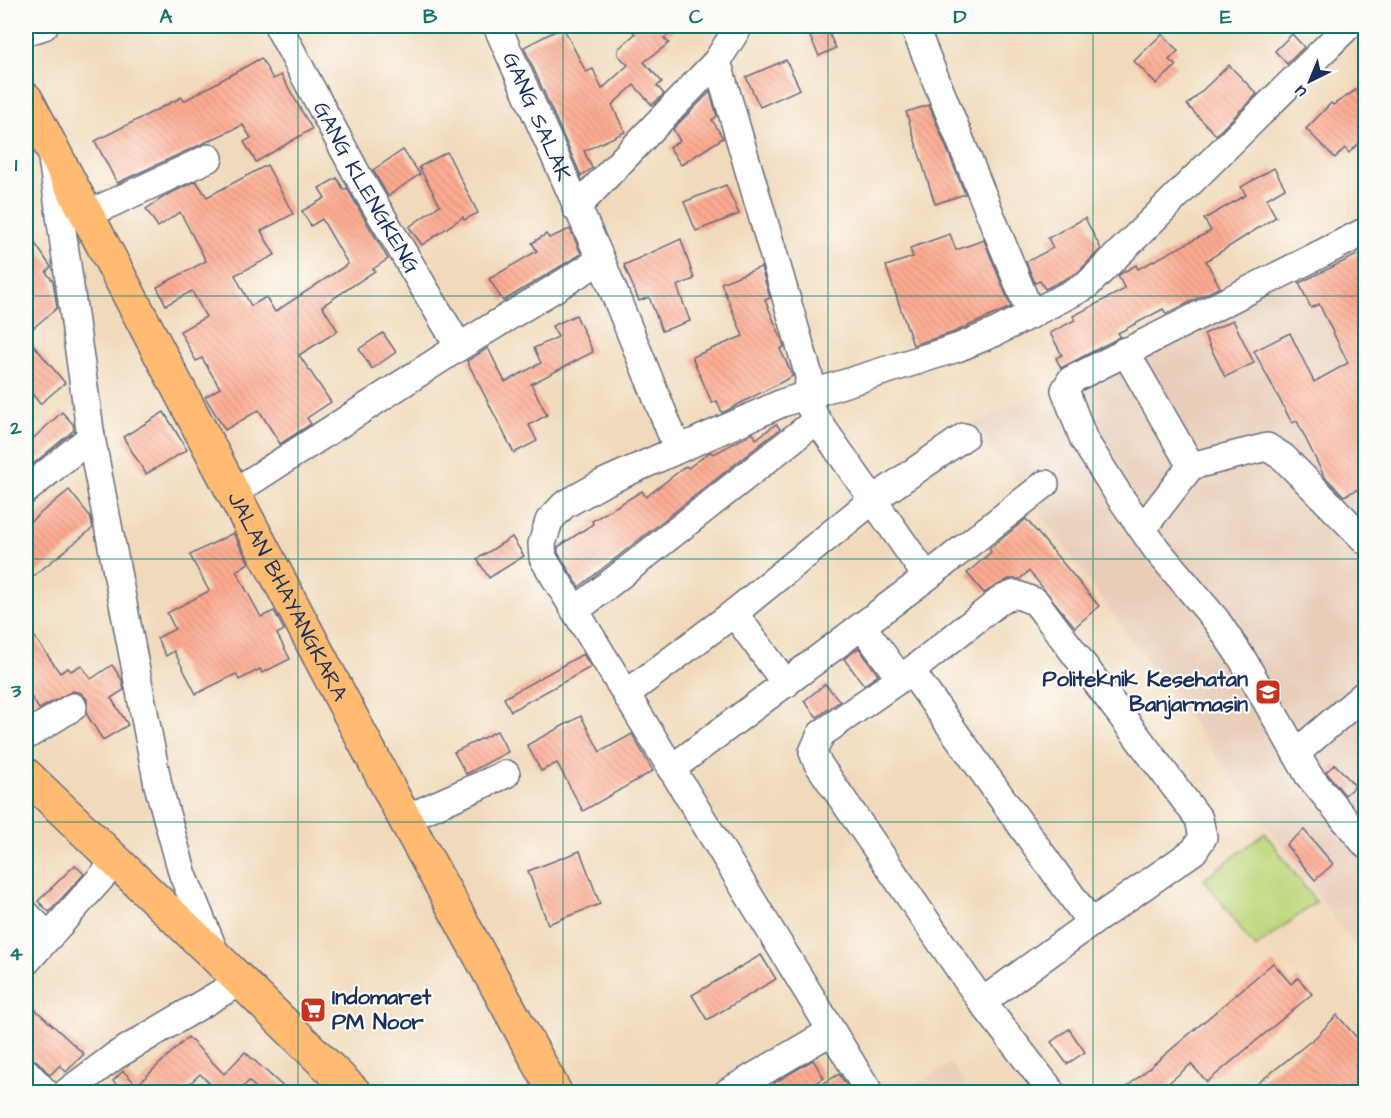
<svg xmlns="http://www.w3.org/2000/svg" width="1391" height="1118" viewBox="0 0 1391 1118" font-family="'Architects Daughter',sans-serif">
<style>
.built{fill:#e8ceb9}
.grass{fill:#bdd77c;stroke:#6c836d;stroke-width:1.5}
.building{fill:url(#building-back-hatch)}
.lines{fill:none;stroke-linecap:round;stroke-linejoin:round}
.minor-casing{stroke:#666b7f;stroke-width:30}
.major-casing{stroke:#666b7f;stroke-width:36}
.minor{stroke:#fff;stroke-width:27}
.major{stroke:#ffbb71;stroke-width:33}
.grid{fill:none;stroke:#0f766e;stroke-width:1.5;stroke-opacity:0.55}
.labels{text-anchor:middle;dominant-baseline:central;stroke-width:4.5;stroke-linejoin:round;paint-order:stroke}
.street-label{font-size:22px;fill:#1b2f5e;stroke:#fdfcf7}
.poi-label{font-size:22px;font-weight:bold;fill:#1b2f5e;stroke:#fdfcf7;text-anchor:end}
.neatline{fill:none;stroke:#0f766e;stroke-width:2}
.grid-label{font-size:20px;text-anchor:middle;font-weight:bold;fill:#0f766e}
</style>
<defs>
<pattern id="building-back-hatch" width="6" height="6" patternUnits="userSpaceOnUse" patternTransform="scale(1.5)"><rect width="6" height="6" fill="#fcab90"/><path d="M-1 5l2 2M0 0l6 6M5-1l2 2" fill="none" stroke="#d7937f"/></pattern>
</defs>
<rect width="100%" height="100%" fill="#fdfcf7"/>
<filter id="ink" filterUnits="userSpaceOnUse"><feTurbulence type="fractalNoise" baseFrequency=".0167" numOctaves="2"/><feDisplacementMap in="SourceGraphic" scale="12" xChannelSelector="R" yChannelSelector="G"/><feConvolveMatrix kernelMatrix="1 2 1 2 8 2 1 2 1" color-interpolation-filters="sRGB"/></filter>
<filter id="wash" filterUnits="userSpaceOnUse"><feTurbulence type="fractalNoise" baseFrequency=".008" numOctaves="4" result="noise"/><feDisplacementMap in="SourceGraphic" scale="24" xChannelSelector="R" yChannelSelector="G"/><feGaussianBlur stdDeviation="1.35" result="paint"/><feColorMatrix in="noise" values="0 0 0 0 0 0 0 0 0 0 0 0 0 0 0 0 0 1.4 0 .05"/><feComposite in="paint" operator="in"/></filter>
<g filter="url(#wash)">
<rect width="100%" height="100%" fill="#f1dabb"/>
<!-- built -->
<g class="built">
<path d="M1365,236V960L974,423L1053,388Z"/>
<path d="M951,1063L970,1092H904Z"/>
</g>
<!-- grass -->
<path class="grass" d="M1265,833L1316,902L1255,948L1204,879Z"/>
<g id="blocks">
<!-- building -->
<g class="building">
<path d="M628,26H681L664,38L669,43L644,62L662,82L657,86L664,94L652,105L634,85L612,105L625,132L584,151L592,168L581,176L524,47L563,27L586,72L593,69L602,89L628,65L618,55V49L635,34Z"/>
<path d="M805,26H825L836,48L819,56Z"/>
<path d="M1162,34L1178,51L1169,60L1176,66L1156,84L1134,61Z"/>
<path d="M1292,34L1304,47L1287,64L1275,51Z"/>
<path d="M261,58L273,79L281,75L312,129L256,162L244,142L251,138L243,125L117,183L95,141L182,97L184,101Z"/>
<path d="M786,60L800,89L760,107L746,77Z"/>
<path d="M1229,65L1257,94L1216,135L1187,105Z"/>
<path d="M1365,84V137L1349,153L1345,148L1335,158L1306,129L1331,103L1333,105Z"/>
<path d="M710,92L717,116L712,120L723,138L681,165L669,147L680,141L673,129Z"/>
<path d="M929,105L965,194L935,204L906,112Z"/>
<path d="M403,150L420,174L388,196L373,170Z"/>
<path d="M447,152L478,213L464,220L463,217L422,245L409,227L440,205L419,167Z"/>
<path d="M267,165L293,214L261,231L275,255L235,275L251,306L266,297L275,312L348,264L322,219L311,226L302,211L325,198L319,188L337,178L344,190L347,188L388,259L373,269L375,271L322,306L338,331L299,355L331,402L307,418L311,424L280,444L259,410L225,430L205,397L220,388L202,358L196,361L180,331L206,317L192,291L166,305L157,287L206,261L180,212L158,227L146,209L167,195L196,181L207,197Z"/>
<path d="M1274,168L1285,188L1266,199L1276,217L1206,261L1220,287L1166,314L1163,309L1118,333L1120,336L1113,341L1061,368L1056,358L1062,355L1050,333L1075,320L1073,316L1125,289L1118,276L1122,273L1136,265L1138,269L1211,231L1204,219L1246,195L1241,187Z"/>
<path d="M726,185L739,214L696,231L684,202Z"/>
<path d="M1085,218L1101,249L1077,273L1045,289L1040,281L1035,283L1026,262L1053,248L1048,238Z"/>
<path d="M570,229L581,254L503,301L489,279L537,251L532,243L546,234L549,238Z"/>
<path d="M26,230L51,267L46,272L53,281L57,308L26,334Z"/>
<path d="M950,234L956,250L984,240L1011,307L952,333L913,345L886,266L913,257L910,248Z"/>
<path d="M681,239L694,279L677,286L690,321L662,331L649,297L639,301L624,265Z"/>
<path d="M1365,251V387L1358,391L1365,407V486L1344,496L1324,476L1297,421L1292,423L1254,351L1290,333L1314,382L1348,363L1319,304L1311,308L1299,283Z"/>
<path d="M761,267L770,298L765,300L782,340L784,347L780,349L793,376L722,413L717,401L712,403L692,357L743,336L721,283Z"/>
<path d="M576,315L593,352L531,384L547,415L529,425L537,441L514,453L467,361L488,348L505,382L541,363L534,348L558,337L552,326Z"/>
<path d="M1233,320L1254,363L1225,377L1204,334Z"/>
<path d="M383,333L396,352L372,369L359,349Z"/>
<path d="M26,336L65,383L40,404L26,386Z"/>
<path d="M62,412L73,424L74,430L26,470V445Z"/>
<path d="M164,412L187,450L146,474L123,437Z"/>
<path d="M776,424L780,429L579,587L558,553V547L593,524L592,521L642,491L646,497L686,466L688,468L710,452L714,454L753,433L756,439Z"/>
<path d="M69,490L90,516L93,528L26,582V525Z"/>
<path d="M1026,519L1099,606L1075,627L1029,571L1020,579H1009L984,593L967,573L991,552L989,549Z"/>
<path d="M233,533L249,563L236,571L261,617L274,611L284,630L277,634L290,659L262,673L260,669L239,680L236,674L196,694L174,651L166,656L157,638L175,629L167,613L209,591L190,555Z"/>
<path d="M512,537L524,556L489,578L477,559Z"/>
<path d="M26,625L60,673L68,668L71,671L81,665L91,679L112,665L122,680L124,690L111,698L128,725L103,740L87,715V699L81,693L73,691L39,709L26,689Z"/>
<path d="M859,648L878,675L864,685L844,659Z"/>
<path d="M583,654L591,667L511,711L504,698Z"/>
<path d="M825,684L840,701L817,717L804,701Z"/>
<path d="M581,716L600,752L632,734L653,771L583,811L557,763L541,771L527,745Z"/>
<path d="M497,731L508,752L466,774L454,752Z"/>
<path d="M1335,764L1355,786L1345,795L1326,772Z"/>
<path d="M1304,830L1333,864L1315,880L1286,845Z"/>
<path d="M580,851L600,904L548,924L528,871Z"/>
<path d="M75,865L84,874L49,912L38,901Z"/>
<path d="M761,955L776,979L707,1020L692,995Z"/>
<path d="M1273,963L1291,984L1298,978L1312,994L1207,1082L1191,1064L1158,1092H1121Z"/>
<path d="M26,1001L84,1054L66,1072L60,1065L50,1075L37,1061L26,1057Z"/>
<path d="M1337,1015L1365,1047V1092H1247L1317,1036Z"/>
<path d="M1069,1029L1085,1052L1067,1064L1051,1042Z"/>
<path d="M188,1037L224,1074L245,1052L289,1092H260L249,1081L238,1092H219L200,1074L181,1092H123L113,1081L123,1071L137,1085Z"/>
<path d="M813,1060L824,1078L800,1092H779L774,1083Z"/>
<path d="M839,1074L851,1092H830L824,1083Z"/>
</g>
</g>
</g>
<g filter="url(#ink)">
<use href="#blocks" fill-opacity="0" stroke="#666b7f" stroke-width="1.5"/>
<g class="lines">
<!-- minor casing -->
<g class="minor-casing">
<g id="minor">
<path id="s1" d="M278,26L358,176L459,347"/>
<path id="s2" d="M497,26L601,260L677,448"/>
<path d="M914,26L1031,315"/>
<path d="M26,32L44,26"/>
<path d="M717,61L809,376L808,403L817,420L927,577"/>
<path d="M52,158L91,437L158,785L183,875L215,953"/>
<path d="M576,208L717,61L739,26"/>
<path d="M86,215L209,158"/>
<path d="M1366,231L1071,380L1065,390L1084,440L1120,497L1157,550L1216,620L1243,660L1309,776L1366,845"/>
<path d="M1125,351L1191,466"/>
<path d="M26,490L91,437"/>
<path d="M233,493L459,347L601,260"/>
<path d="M1143,528L1191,466L1267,447L1283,457L1366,541"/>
<path d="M575,611L817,420"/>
<path d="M734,613L786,684"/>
<path d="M862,626L900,678"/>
<path d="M911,671L1002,599L1015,594L1036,602L1199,819L1203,837L1194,851L1091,923"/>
<path d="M626,694L734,613L874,499L964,437"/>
<path d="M26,736L73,707"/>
<path d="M1296,753L1366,693"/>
<path d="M671,769L927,577L1045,484"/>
<path d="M405,819L506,774"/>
<path d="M26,914L49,937"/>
<path d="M26,962L116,861"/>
<path d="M982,1002L1091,923L911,671L821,734L813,752L817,762L982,1002L1052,1092"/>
<path d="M26,1072L45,1092"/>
<path d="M67,1092L115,1056L241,981"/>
<path d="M728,1092L830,1032"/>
<path d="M869,1092L543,558L542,544L549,521L564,505L603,483L782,403L957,348L996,332L1086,286L1348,26"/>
</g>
</g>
<!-- major casing -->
<g class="major-casing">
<g id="major">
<path id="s3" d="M26,99L405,819L555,1092"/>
<path d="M26,775L216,957L354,1092"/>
</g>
</g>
<!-- minor -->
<use href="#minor" class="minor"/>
<!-- major -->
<use href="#major" class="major"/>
</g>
</g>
<!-- grid -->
<path class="grid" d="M298,26V1092M563,26V1092M828,26V1092M1093,26V1092M26,296H1366M26,559H1366M26,822H1366"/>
<!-- icons -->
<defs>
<g id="university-square" transform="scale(1.35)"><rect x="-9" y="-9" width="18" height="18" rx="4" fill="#c8321e" stroke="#fdfcf7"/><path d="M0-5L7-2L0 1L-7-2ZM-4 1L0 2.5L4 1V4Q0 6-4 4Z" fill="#fff"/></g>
<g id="supermarket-square" transform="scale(1.35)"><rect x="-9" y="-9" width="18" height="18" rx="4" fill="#c8321e" stroke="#fdfcf7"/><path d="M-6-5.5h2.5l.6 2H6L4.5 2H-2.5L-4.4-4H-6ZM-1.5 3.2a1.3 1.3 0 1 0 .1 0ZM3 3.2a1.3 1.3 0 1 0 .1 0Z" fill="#fff"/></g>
</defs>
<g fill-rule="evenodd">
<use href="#university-square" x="1268" y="692"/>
<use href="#supermarket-square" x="313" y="1010"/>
</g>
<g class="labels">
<!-- street labels -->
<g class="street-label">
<text stroke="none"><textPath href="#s2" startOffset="99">GANG SALAK</textPath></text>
<text stroke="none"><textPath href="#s1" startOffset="184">GANG KLENGKENG</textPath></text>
<text stroke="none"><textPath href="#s3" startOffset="562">JALAN BHAYANGKARA</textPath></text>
</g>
<!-- poi labels -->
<g class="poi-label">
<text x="1248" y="679">Politeknik Kesehatan<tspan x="1248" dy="25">Banjarmasin</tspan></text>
<text x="332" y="997" text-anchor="start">Indomaret<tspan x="332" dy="25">PM Noor</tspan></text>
</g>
</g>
<!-- margin -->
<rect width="1391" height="1118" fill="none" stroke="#fdfcf7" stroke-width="66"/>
<!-- north arrow -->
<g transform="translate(1310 81) rotate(223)" stroke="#fdfcf7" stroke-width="4.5" paint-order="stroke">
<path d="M0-4.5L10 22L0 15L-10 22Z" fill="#1b2f5e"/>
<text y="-9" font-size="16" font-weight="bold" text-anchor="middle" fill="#1b2f5e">U</text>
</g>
<rect x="33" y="33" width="1325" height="1052" class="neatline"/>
<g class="grid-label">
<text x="166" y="23">A</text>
<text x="430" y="23">B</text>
<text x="696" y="23">C</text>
<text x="960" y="23">D</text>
<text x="1226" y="23">E</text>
<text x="16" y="171">1</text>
<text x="16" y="434">2</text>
<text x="16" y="697">3</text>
<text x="16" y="960">4</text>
</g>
</svg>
